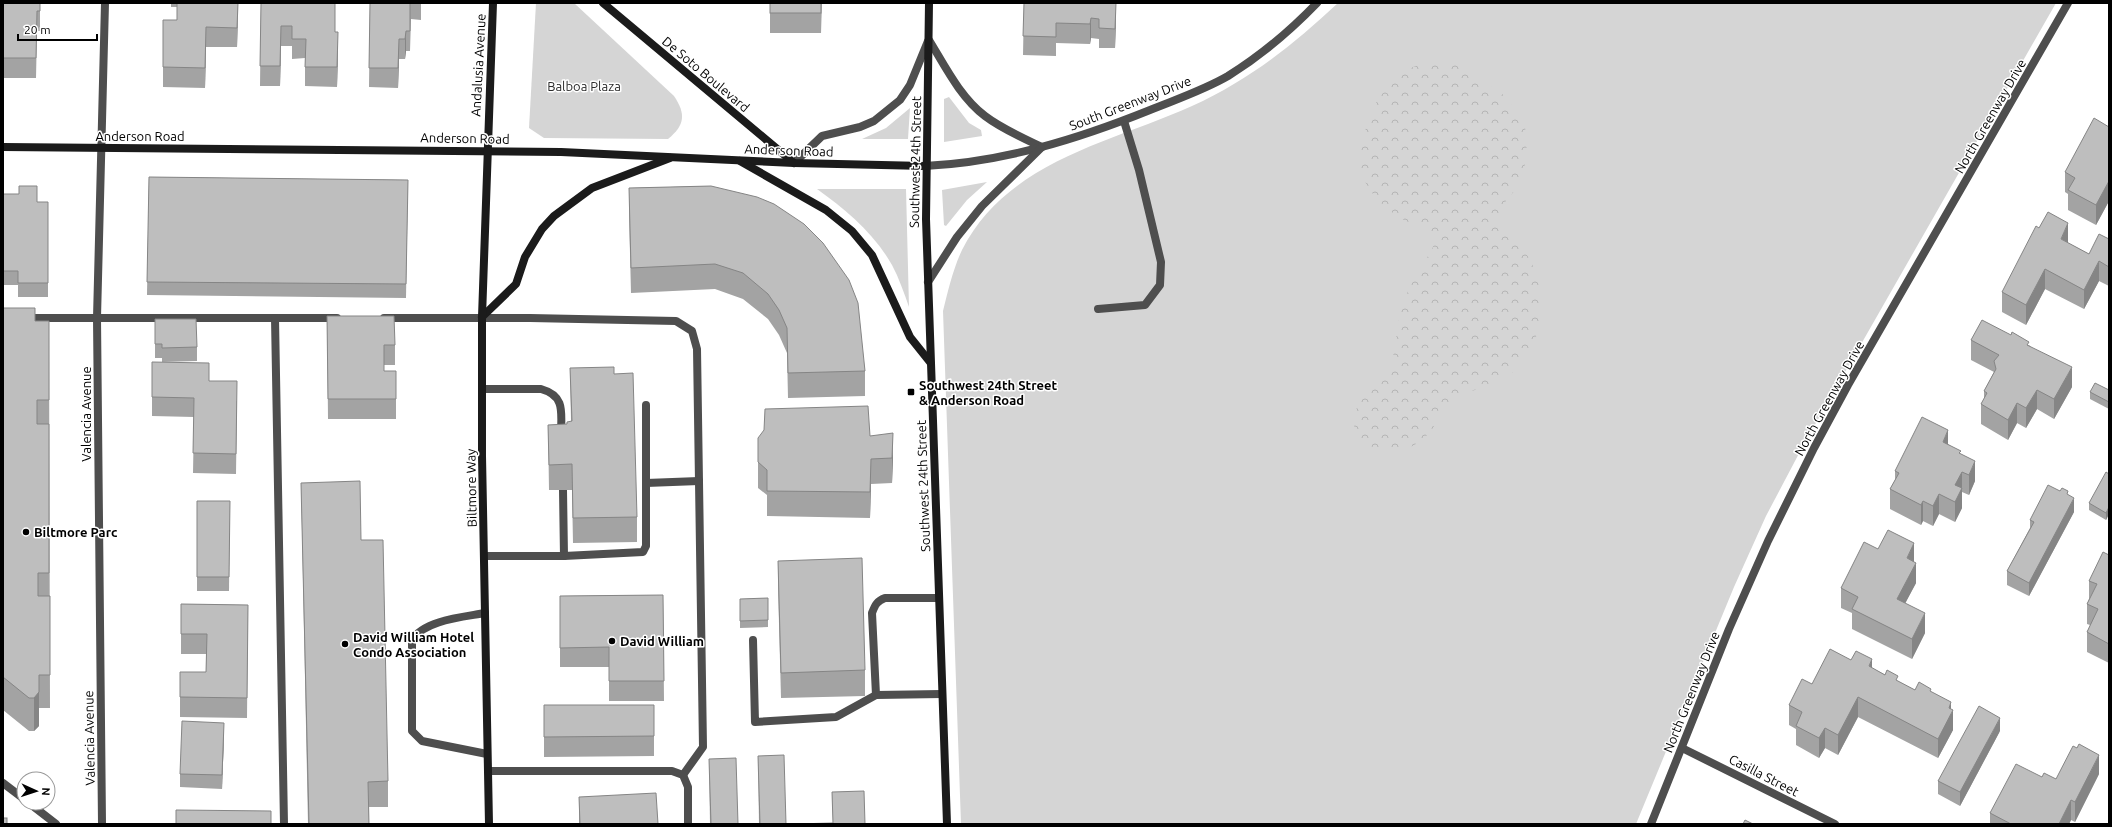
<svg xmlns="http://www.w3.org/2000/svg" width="2112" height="827" viewBox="0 0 2112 827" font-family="Ubuntu,sans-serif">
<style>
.green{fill:#d5d5d5}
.forest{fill:url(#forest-crowns)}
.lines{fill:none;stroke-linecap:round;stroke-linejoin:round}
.lane{stroke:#4e4e4e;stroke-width:8}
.street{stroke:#4e4e4e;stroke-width:8}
.secondary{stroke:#1b1b1b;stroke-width:8}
.wall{fill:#a3a3a3}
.shaded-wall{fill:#858585}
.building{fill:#bebebe;stroke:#858585}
.poi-dot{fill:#000;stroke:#fff;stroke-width:1.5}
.labels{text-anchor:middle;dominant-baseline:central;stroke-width:3;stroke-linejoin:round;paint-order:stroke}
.street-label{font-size:13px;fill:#000;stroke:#fff}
.park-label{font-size:13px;fill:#2c2c2c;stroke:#fff}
.poi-label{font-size:13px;font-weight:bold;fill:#000;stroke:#fff;text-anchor:start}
</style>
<defs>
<pattern id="forest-crowns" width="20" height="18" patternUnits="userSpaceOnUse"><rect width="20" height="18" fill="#d5d5d5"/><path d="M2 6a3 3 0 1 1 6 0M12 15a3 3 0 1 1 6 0" fill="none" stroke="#b5b5b5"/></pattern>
</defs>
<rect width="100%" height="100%" fill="#fff"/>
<!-- green -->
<g class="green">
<path d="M536,3H574L674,96C686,114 685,125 668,139L544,138L529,128Z"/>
<path d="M1338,3H2056L1804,444L1766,516L1734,587L1636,824H961L943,311C948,291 953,269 962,250C1007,161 1110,143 1192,106C1249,80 1293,45 1338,3Z"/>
<path d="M949,97L969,123L981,130L982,136L944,142V99Z"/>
<path d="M910,108L908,139H862L886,128Z"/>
<path d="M987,182L967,200L946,226L944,225L942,190Z"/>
<path d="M817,189H906L909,307C904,293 899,278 892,265C874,233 846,210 817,189Z"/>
</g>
<!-- forest -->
<path class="forest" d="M1432,60L1457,64L1505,96L1525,124L1527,156L1523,173L1515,190L1502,206L1499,223C1507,234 1519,244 1527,255C1552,294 1544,358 1500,381C1486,388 1469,390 1455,398C1450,401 1441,407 1438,411C1435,416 1436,423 1433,428C1417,450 1390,459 1367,444C1361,440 1355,433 1354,425C1352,401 1374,389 1386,372C1397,356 1395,337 1399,319C1401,310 1405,299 1408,291C1416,273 1429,258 1436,240L1431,233C1405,221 1382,211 1367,185C1352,162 1366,123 1377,101C1382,92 1393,82 1400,76C1408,67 1421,64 1432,60Z"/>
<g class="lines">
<!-- lane -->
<g class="lane">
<path d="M1098,309L1145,305L1160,285L1161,262L1139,170L1124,121"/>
<path d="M3,318H337"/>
<path d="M275,318L284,824"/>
<path d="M384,318H530L676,321L692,331L697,349L703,747L683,775"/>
<path d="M482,389H541C566,396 561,413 561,434"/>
<path d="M646,483L699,481"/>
<path d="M484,556H564L563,490"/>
<path d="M564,556L643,552L646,546V405"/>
<path d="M485,613C464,617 424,620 412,640V731L422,741L487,754"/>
<path d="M753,640L755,722L836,717L876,695L942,694"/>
<path d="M876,695L872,613C875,605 877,601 885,598H939"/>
<path d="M488,771H672L683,775L688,787V824"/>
</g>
<!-- street -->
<g class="street">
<path d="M929,40C945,66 960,97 985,116C1002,129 1023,138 1042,147"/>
<path d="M794,163L822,136L860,127L874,121L900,100L910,85L928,41"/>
<path d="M925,166C1004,162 1078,139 1150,110C1177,99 1204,90 1228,76C1260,56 1291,30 1317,3"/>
<path d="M928,282L957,237L982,206L1041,148"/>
<path d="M1682,748L1835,824"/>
<path d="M3,783L24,799"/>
<path d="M29,803L56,824"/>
<path d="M102,824L97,318L105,3"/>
<path d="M1651,824L1729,629L1768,541L1814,448L1848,385L2068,3"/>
</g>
<!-- secondary -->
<g class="secondary">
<path d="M603,3L794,163"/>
<path d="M929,3L926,219L947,824"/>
<path d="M3,147L561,152L794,163L925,166"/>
<path d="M740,161L826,210L852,231L872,255L910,337L930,362"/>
<path d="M482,317L516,284L525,257L542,229L554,216L592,188L670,158"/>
<path d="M489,824L482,456V317L493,3"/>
</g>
</g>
<!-- wall -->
<g class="wall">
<path d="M3,3H40V31H37L36,78H3Z"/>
<path d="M171,3H238L237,47H206L205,88L163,87V20H177V7H171Z"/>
<path d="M261,3L335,32L338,52L337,87L305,86V58L292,59V46H281L280,86H260Z"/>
<path d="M370,3H421V20L411,19L410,51H406L405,59H399L398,88L369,87Z"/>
<path d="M770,3H822L821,33H770Z"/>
<path d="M1024,3L1116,19L1115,48H1099V39L1091,38L1090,44L1056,43V56L1023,55Z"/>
<path d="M2109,127V201L2096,225L2068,210V194L2065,192V172Z"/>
<path d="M149,177L408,180L406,298L147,295Z"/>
<path d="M711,186L865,371V396L788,398L787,353L779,335L768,319L743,299L715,289L631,293L629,213V188Z"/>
<path d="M3,194L37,202H48V297H18V285H3Z"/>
<path d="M2109,239V286L2099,281L2084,309L2045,289L2026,325L2002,312V292L2068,243L2089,254Z"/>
<path d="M3,308L35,321H49L50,708H39V726L34,731H29L3,710Z"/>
<path d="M327,316L395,345V365H384V371H396V419H328Z"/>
<path d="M155,319L197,347V361L162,362V358H155Z"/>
<path d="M1971,340L2029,345L2072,387L2054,419L2037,409L2026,428L2017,423L2008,440L1981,424V404L1984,399V391L1994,372L1971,360Z"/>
<path d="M152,362L209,381L237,401L236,474L193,473L194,417L152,416Z"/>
<path d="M570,368L614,374L637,517V542L573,543L572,490H549L548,425L567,424L571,421Z"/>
<path d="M2109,390V409L2090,399V392Z"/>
<path d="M870,436L893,458L892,483L871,484L870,518L767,516V495L758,488V462Z"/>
<path d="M1948,444L1961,454L1975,481L1969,495L1962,492V508L1955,522L1939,514L1933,526L1923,521L1921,525L1890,509V489L1895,480V471Z"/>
<path d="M2109,474V514L2106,520L2089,510V503Z"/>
<path d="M301,483L361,540L388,781V807H369V824H308Z"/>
<path d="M2068,495L2074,512L2029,596L2007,585V571L2030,528V520Z"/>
<path d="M197,501H230L229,591H197Z"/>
<path d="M1878,549L1914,562L1916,583L1905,603L1925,633L1912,659L1852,629V613L1841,608V588Z"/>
<path d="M2109,555V663L2087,652V632L2090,625L2087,624V604L2089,599V581Z"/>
<path d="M778,561L865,670V696L781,698L778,586Z"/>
<path d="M663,595L664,701H609V667H560V596Z"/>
<path d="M768,598V627L740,628V599Z"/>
<path d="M181,604L248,605L247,718L180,717V672H206V654H181Z"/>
<path d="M1851,660L1872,668L1915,690L1931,692L1951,709L1953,730L1938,758L1858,717L1838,755L1825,748L1819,758L1796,745V729L1789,725V705L1812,684Z"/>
<path d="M544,705H654V756L544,757Z"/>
<path d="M2000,731L1960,806L1938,794V781Z"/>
<path d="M224,736L222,789L180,787V774Z"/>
<path d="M758,756L786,824H759Z"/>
<path d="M709,759L738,824H710Z"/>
<path d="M2099,774L2075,822L2071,820L2069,824H1990V813L2042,777L2056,779Z"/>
<path d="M832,792L865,824L833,823Z"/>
<path d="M579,797L658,824H579Z"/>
</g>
<!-- shaded-wall -->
<g class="shaded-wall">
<path d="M238,3V15L237,47V28Z"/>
<path d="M1116,3V19L1115,48V29Z"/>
<path d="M1091,18V38L1090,44V24Z"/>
<path d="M281,26V46L280,86V66Z"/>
<path d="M206,27V47L205,88V68Z"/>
<path d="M406,31V51L405,59V39Z"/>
<path d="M338,32V52L337,87V67Z"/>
<path d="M399,39V59L398,88V68Z"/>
<path d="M2109,181V201L2096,225V205Z"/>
<path d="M2068,223V243L2061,239Z"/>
<path d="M2099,261V281L2084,309V290Z"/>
<path d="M2045,269V289L2026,325V305Z"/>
<path d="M2072,367V387L2054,419V399Z"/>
<path d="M2037,390V409L2026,428V408Z"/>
<path d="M2017,403V423L2008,440V420Z"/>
<path d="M1948,430V450L1943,442Z"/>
<path d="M893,433V458L892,483V458Z"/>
<path d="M871,459V484L870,518V492Z"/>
<path d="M1975,461V481L1969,495V475Z"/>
<path d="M1962,472V508L1955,522V485Z"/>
<path d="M1939,494V514L1933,526V506Z"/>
<path d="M2074,498V512L2029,596V583Z"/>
<path d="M1923,501V521L1921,525V505Z"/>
<path d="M2109,507V514L2106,520V513Z"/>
<path d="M1914,543V563L1907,558Z"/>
<path d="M1916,563V583L1897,619V599Z"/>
<path d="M1925,613V633L1912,659V639Z"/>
<path d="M1872,659V679L1869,666Z"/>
<path d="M39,675V726L34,731V698Z"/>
<path d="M1858,697V717L1838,755V735Z"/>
<path d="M1951,702V714L1953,710V730L1938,758V739L1949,708Z"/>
<path d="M2000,718V731L1960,806V792Z"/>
<path d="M224,723V736L222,789V775Z"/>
<path d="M1825,728V748L1819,758V738Z"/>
<path d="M2099,755V774L2075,822V802Z"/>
<path d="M2071,800V820L2069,824H2059Z"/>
</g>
<!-- building -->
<g class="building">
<path d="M3,3H40V11H37L36,58H3Z"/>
<path d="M177,3H238L237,28L206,27L205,68L163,67V20H177Z"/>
<path d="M261,3H335V32H338L337,67H305L306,39H292V26H281L280,66H260Z"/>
<path d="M370,3H410V31H406L405,39H399L398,68H369Z"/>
<rect x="770" y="3" width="51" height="10"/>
<path d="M1024,3H1116L1115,29L1099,28V19L1091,18L1090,24L1056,23V37L1023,36Z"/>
<path d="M2094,118L2109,127V181L2096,205L2068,190L2075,178L2065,172Z"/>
<path d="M149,177L408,180L406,284L147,282Z"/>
<path d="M19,186H37V202H48V283H18V271H3V194H19Z"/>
<path d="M711,186L757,197L774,204L804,224L823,243L849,280L858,303L865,371L788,373L787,328L779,310L768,294L743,273L715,264L631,268L629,188Z"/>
<path d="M2048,212L2068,223L2061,239L2089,254L2099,234L2109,239V267L2099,261L2084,290L2045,269L2026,305L2002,292L2036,226L2039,228Z"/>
<path d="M3,308H35V321H49V400H37V424H49V573H38V596H50V675H39V692L34,698H29L3,677Z"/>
<path d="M327,316H394L395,345H384V371H396V399H328Z"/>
<path d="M155,319H196L197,347L162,348V344H155Z"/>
<path d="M1982,320L2011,335L2012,332L2029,342L2027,345L2072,367L2054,399L2037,390L2026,408L2017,403L2008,420L1981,404L1987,393L1984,391L1996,369L1994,361L1999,355L1971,340Z"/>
<path d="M152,362L209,363V381H237L236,454L193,453L194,398L152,397Z"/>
<path d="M614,367V374L633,373L637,517L573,518L572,464L549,465L548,425L567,424V422L572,421L570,368Z"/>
<path d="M2095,383L2109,390V402L2090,392Z"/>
<path d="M868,406L870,436L893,433L892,458L871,459L870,492L767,491V470L758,462V438L764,430L765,409Z"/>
<path d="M1922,417L1948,430L1943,442L1961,451L1959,453L1975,461L1969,475L1962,472L1955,485L1962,488L1955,502L1939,494L1933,506L1923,501L1921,505L1890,489L1899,473L1895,471Z"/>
<path d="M2106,472L2109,474V507L2106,513L2089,503Z"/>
<path d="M360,481L361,540H383L388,781L368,782L369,824H309L301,483Z"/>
<path d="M2048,485L2060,491L2062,488L2068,491L2067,494L2074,498L2029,583L2007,571L2034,522L2030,520Z"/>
<path d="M197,501H230L229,577H197Z"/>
<path d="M1888,530L1914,543L1907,558L1916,563L1897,599L1925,613L1912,639L1852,609L1858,597L1841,588L1864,542L1878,549Z"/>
<path d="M2103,552L2109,555V644L2087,632L2098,609L2087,604L2097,584L2089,581Z"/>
<path d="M862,558L865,670L781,673L778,561Z"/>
<path d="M663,595L664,681H609V647L560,648V596Z"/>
<path d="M768,598V620L740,621V599Z"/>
<path d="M181,604L248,605L247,698L180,697V672H206L207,634H181Z"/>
<path d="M1830,649L1851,660L1856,651L1872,659L1869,666L1885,675L1887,670L1898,676L1896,680L1915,690L1919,682L1931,689L1930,691L1951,702L1949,708L1953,710L1938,739L1858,697L1838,735L1825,728L1819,738L1796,726L1802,712L1789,705L1802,679L1812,684Z"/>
<path d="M544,705H654V736L544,737Z"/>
<path d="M1979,706L2000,718L1960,792L1938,781Z"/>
<path d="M182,721L224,723L222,775L180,774Z"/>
<path d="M2079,744L2099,755L2075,802L2071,800L2059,824H2011L1990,813L2016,764L2042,777L2044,773L2056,779L2073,746L2077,748Z"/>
<path d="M784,755L786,824H760L758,756Z"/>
<path d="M736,758L738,824H711L709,759Z"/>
<path d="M864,791L865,824H794L833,823L832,792Z"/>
<path d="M656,793L658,824H580L579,797Z"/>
<path d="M176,810L271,811V824H176Z"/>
<rect x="3" y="818" width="4" height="6"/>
<path d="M1745,820L1753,824H1743Z"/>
</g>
<!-- markers -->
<g class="poi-dot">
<rect x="907" y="388" width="8" height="8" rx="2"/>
<circle cx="26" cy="532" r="4"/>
<circle cx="612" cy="641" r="4"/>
<circle cx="345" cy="644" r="4"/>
</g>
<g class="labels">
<!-- street labels -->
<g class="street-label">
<text transform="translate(478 65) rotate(-87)">Andalusia Avenue</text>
<text transform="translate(706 74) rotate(40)">De Soto Boulevard</text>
<text transform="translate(1130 103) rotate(-21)">South Greenway Drive</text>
<text transform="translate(1990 116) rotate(-60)">North Greenway Drive</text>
<text x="140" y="136">Anderson Road</text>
<text transform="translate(465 138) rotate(1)">Anderson Road</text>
<text transform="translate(789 150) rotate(2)">Anderson Road</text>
<text transform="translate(915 162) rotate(-89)">Southwest 24th Street</text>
<text transform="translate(1829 398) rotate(-61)">North Greenway Drive</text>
<text transform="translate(86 414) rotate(-90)">Valencia Avenue</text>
<text transform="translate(923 486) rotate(-92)">Southwest 24th Street</text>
<text transform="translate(471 488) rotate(-91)">Biltmore Way</text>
<text transform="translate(1691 692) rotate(-68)">North Greenway Drive</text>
<text transform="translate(89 738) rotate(-91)">Valencia Avenue</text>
<text transform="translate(1764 775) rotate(27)">Casilla Street</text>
</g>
<!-- park labels -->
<g class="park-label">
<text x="584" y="86">Balboa Plaza</text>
</g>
<!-- poi labels -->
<g class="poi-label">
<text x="919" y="385">Southwest 24th Street<tspan x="919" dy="15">&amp; Anderson Road</tspan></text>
<text x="34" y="532">Biltmore Parc</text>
<text x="353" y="637">David William Hotel<tspan x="353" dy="15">Condo Association</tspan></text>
<text x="620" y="641">David William</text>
</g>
</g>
<!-- border -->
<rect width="2112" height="827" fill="none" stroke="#000000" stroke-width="8"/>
<!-- north arrow -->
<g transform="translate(36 791) rotate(93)"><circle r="19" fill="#ffffff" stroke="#999999"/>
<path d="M0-3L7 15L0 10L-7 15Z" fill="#000000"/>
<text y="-6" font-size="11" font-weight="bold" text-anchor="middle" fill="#000000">N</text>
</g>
<!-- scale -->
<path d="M18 34v6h79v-6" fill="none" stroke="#000000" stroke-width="2"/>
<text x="24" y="34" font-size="12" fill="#000000" stroke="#ffffff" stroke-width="3" paint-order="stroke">20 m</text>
</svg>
